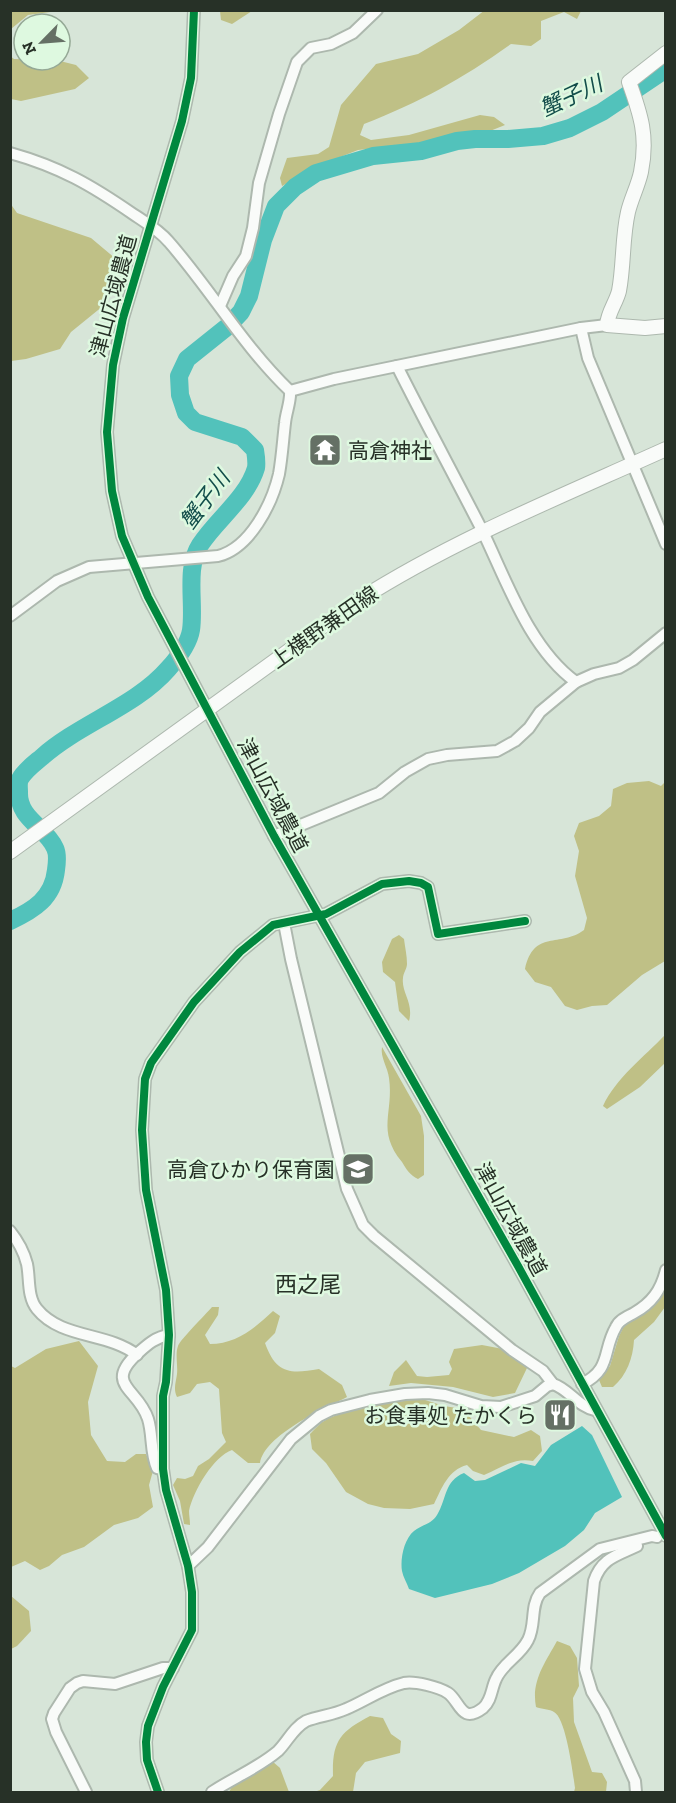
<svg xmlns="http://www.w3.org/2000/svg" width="676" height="1803" viewBox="0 0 676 1803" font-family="'Zilla Slab','Noto Sans JP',serif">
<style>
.forest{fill:#bfc086}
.water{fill:#52c2bb}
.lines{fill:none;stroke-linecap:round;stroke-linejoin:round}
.river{stroke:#52c2bb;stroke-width:18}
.minor-casing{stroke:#adb8ae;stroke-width:14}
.major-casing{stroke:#adb8ae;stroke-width:16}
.minor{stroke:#f9fbf9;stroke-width:10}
.major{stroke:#f9fbf9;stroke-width:14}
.cycleway-casing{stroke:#def9e0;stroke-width:11}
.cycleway{stroke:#00873e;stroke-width:8}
.labels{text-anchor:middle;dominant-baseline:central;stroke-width:5;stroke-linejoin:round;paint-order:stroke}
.street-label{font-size:21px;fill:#273127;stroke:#def9e0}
.poi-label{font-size:21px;fill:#273127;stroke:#def9e0;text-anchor:end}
.water-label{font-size:22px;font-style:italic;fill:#124d4a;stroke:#def9e0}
.neighbourhood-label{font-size:22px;fill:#273127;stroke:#def9e0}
</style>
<rect width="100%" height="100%" fill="#d7e5d8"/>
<!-- forest -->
<g class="forest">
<path d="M11,10H58V11L28,15L11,29Z"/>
<path d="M485,10L581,11L577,19L564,12L541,21V39L531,46L511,44C462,79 420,102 364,124L360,135L371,140L409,135L480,115L494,117L505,125L485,133L439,141L358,150L320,165L282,186L280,178L287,158L318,154L329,147L341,105L376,64L418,54L459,30Z"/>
<path d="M220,11V10L252,11L232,24L221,20Z"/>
<path d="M10,56L14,59L56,60L76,65L89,78L75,89L21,101L11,99Z"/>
<path d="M10,203L17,213L91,238L116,259L114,274L103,306L71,332L60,349L26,359L11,361Z"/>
<path d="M649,781L661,786L665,782V961L642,975L607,1005L592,1006L577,1010L565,1006L551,987L535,982L525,969C534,929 560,948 584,930L587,918L575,876L579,851L574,836L579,823L599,816L611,806L613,789L627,783Z"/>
<path d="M399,935L404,939C405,947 407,956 407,964C407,969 403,973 403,978C401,992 414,1003 409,1021L399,1011L395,982L383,972L382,962L392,939Z"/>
<path d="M665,1035V1063L640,1087L607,1109L603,1106C616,1078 644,1057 665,1035Z"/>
<path d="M382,1047L421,1116L424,1136V1175L418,1179C410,1175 406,1169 402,1162C376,1130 394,1113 389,1078C388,1068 380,1057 382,1047Z"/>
<path d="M665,1284V1307L654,1322L634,1340C633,1358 627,1375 613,1387H602L599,1380L610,1366L619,1336L625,1324L644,1313L656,1302Z"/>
<path d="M212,1307H219L218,1315L205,1335L210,1344C236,1344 255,1328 273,1311L280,1316L275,1333L265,1343C276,1374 290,1374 319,1369L342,1385L347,1397C323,1409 265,1435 260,1463H248L232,1450C214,1456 193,1491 189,1511C189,1515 190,1520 190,1525L184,1524L180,1501L173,1485L177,1478L185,1479L193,1476L198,1466L209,1459L226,1442L222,1433L219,1389L210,1382L197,1384L190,1393L177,1397C173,1389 176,1382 177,1374C178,1365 175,1354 178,1346C180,1340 205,1315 212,1307Z"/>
<path d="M79,1341L98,1366L88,1402L91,1435L107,1461L125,1462L136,1454H146L153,1471L149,1485L153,1507L138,1518L114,1525L84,1547L62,1555L49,1566L40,1570L25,1561L11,1567V1366L15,1368L46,1349Z"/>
<path d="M482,1345L503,1349L527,1368L515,1393L493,1397L453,1387L411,1383L389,1386L394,1372L406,1360L417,1376L427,1377L449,1375L452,1369L449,1362L454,1349Z"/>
<path d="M422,1399L444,1406L463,1409L481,1430L514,1437L531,1430L540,1436L542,1451L533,1461C514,1457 501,1468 484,1475L473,1471L467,1465C448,1470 442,1488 434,1504L410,1509L384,1508L368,1504L346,1492L326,1463L312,1449L310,1434C314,1430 319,1424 324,1421C342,1409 399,1401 422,1399Z"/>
<path d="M11,1596L29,1611L31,1631L17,1646L11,1649Z"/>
<path d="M557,1641L570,1646L577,1658L579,1686L573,1698L574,1722L592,1772L602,1773L607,1782L606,1792H574L575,1788C573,1774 566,1718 554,1712C550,1709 541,1709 536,1707C531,1681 545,1663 557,1641Z"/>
<path d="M370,1716L383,1718L391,1734L401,1741L400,1753L365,1762L356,1773L353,1792H314L320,1790L333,1776C332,1741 340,1732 370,1716Z"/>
<path d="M272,1761L280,1768L289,1792H229L234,1783Z"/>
</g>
<!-- water -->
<path class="water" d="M582,1426L592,1435L622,1497L595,1513L584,1530L565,1546L519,1573L492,1584L435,1598L409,1589C407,1583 403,1577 402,1571C400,1559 404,1539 414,1531C421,1525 432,1524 437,1515C447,1499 444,1481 464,1473L475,1481L485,1480L521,1463L535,1466L551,1445Z"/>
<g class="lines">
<!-- river -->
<path class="river" d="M10,921C34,910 53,898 56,870C57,863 58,854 55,848C46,827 18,819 19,792C19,788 18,783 20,779C25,770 35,763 42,757C79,724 136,706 168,669C177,659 189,643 191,630C195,604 185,568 200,545C217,519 247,498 256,468C257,462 256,456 255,450L242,437L195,422L186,413L180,395L179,376L187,359L227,327L241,312L249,296L263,240L276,206L295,187L316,173L373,156L421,151L457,141L475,139H508L543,136L570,128L602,112L666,69"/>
<!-- minor casing -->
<g class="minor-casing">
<g id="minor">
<path d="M194,10L191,78L182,121L123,318L113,365L107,432L112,491L122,536L148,597L274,836L518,1266L666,1536"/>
<path d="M10,153C60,167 91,185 133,214C145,222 159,230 169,242C211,290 243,346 290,391C291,401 286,412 285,423C283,440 282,457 279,474C272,504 250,548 218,556L89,567L57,581L10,616"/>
<path d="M220,306L233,276L246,256L253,228L259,183L279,114L297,62L311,48L331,44L353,33L377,10"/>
<path d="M581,328L588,358L666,544"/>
<path d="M397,366C425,422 455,477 483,532C507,582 530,649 576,682"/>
<path d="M290,391L334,379L581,328L607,325"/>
<path d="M274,836L379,793L405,772L428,759L447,755L497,751L515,741L529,728L540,712L576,682L594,674L619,668L633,660L666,633"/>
<path d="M284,923L291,959L347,1189L363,1225L374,1236L512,1350L543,1371L553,1384C569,1389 578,1407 595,1410"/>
<path d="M10,1231C18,1241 24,1252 27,1264C30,1278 27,1297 37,1309C61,1339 108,1332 137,1355"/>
<path d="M582,1384C612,1369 602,1351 616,1327C619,1320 627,1317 634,1313C652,1303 661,1290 666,1270"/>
<path d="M163,1469L157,1468C150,1452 153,1435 148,1419C138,1388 103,1385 138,1353C148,1344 156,1337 169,1335"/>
<path d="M188,1566L208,1547L291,1439L319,1416L331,1410L370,1400L405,1394L428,1393L445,1395L481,1406L501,1407L535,1396L547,1386L553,1384"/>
<path d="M86,1792L56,1732L52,1719L54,1713L70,1688L77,1683L83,1681L115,1684L163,1668H173"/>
<path d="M158,1792L147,1760L146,1742L148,1726L163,1687L192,1630V1592L188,1566L166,1490L163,1469V1396L166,1382L169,1335L166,1290L146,1190L142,1130L145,1079L151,1063L194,1002L240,952L273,925L326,914L382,884L409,881L421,883L428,887L438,934L525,921"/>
<path d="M212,1792C233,1778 258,1768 278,1751C288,1741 293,1728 306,1721C319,1716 333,1715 346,1709C365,1701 383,1688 404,1683C415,1681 439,1687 448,1693C460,1701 461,1725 483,1708C492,1700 491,1689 496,1679C502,1664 520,1656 528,1640C536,1625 530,1607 540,1593L600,1549L652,1536L657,1537"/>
<path d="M636,1792L635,1781L604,1712L592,1692L585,1669L594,1581C602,1558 616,1556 637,1546"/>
</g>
</g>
<!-- major casing -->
<g class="major-casing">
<g id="major">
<path d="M666,53L629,82C641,115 648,137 641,172C638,186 631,199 628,212C622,238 624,265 619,291C616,303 608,312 607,325L645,328L666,326"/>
<path d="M10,852L359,600C455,539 562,496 666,449"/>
</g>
</g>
<!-- minor -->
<use href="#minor" class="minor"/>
<!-- major -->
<use href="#major" class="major"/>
<!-- cycleway casing -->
<g class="cycleway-casing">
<g id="cycleway">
<path d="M194,10L191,78L182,121L123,318L113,365L107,432L112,491L122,536L148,597L274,836L518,1266L666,1536"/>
<path d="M158,1792L147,1760L146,1742L148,1726L163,1687L192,1630V1592L188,1566L166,1490L163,1469V1396L166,1382L169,1335L166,1290L146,1190L142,1130L145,1079L151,1063L194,1002L240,952L273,925L326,914L382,884L409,881L421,883L428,887L438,934L525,921"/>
</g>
</g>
<!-- cycleway -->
<use href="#cycleway" class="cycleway"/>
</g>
<!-- icons -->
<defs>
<g id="temple-square" transform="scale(1.725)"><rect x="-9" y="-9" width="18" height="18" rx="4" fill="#657065" stroke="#def9e0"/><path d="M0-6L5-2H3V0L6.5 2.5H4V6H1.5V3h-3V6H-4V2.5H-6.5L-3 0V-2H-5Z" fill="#fff"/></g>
<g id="school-square" transform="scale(1.725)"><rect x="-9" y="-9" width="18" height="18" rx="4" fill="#657065" stroke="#def9e0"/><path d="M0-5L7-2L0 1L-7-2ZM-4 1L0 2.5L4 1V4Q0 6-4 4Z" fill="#fff"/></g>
<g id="restaurant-square" transform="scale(1.725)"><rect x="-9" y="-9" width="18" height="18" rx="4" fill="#657065" stroke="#def9e0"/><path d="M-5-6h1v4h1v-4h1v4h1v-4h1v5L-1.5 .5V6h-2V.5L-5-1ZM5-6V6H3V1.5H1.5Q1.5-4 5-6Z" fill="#fff"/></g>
</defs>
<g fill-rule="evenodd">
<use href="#temple-square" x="325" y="450"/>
<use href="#school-square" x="358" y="1169"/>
<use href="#restaurant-square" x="560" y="1415"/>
</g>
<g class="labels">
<!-- street labels -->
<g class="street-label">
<text transform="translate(113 296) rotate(-75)">津山広域農道</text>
<text transform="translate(324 627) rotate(-35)">上横野兼田線</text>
<text transform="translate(273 795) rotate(62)">津山広域農道</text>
<text transform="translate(511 1219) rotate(61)">津山広域農道</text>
</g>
<!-- poi labels -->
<g class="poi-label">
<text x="348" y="450" text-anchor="start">高倉神社</text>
<text x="335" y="1169">高倉ひかり保育園</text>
<text x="537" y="1415">お食事処 たかくら</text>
</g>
<!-- water labels -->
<g class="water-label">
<text transform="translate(571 96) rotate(-25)">蟹子川</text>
<text transform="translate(205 500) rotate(-53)">蟹子川</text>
</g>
<!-- neighbourhood labels -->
<g class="neighbourhood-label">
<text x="308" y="1284">西之尾</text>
</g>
</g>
<!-- border -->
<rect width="676" height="1803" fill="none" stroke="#273127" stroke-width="24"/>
<!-- north arrow -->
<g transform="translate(42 42) rotate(245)"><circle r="28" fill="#def9e0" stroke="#95a996" stroke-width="1.5"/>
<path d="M0-4.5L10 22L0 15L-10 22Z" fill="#657065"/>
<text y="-9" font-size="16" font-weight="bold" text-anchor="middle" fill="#273127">N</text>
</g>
</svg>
